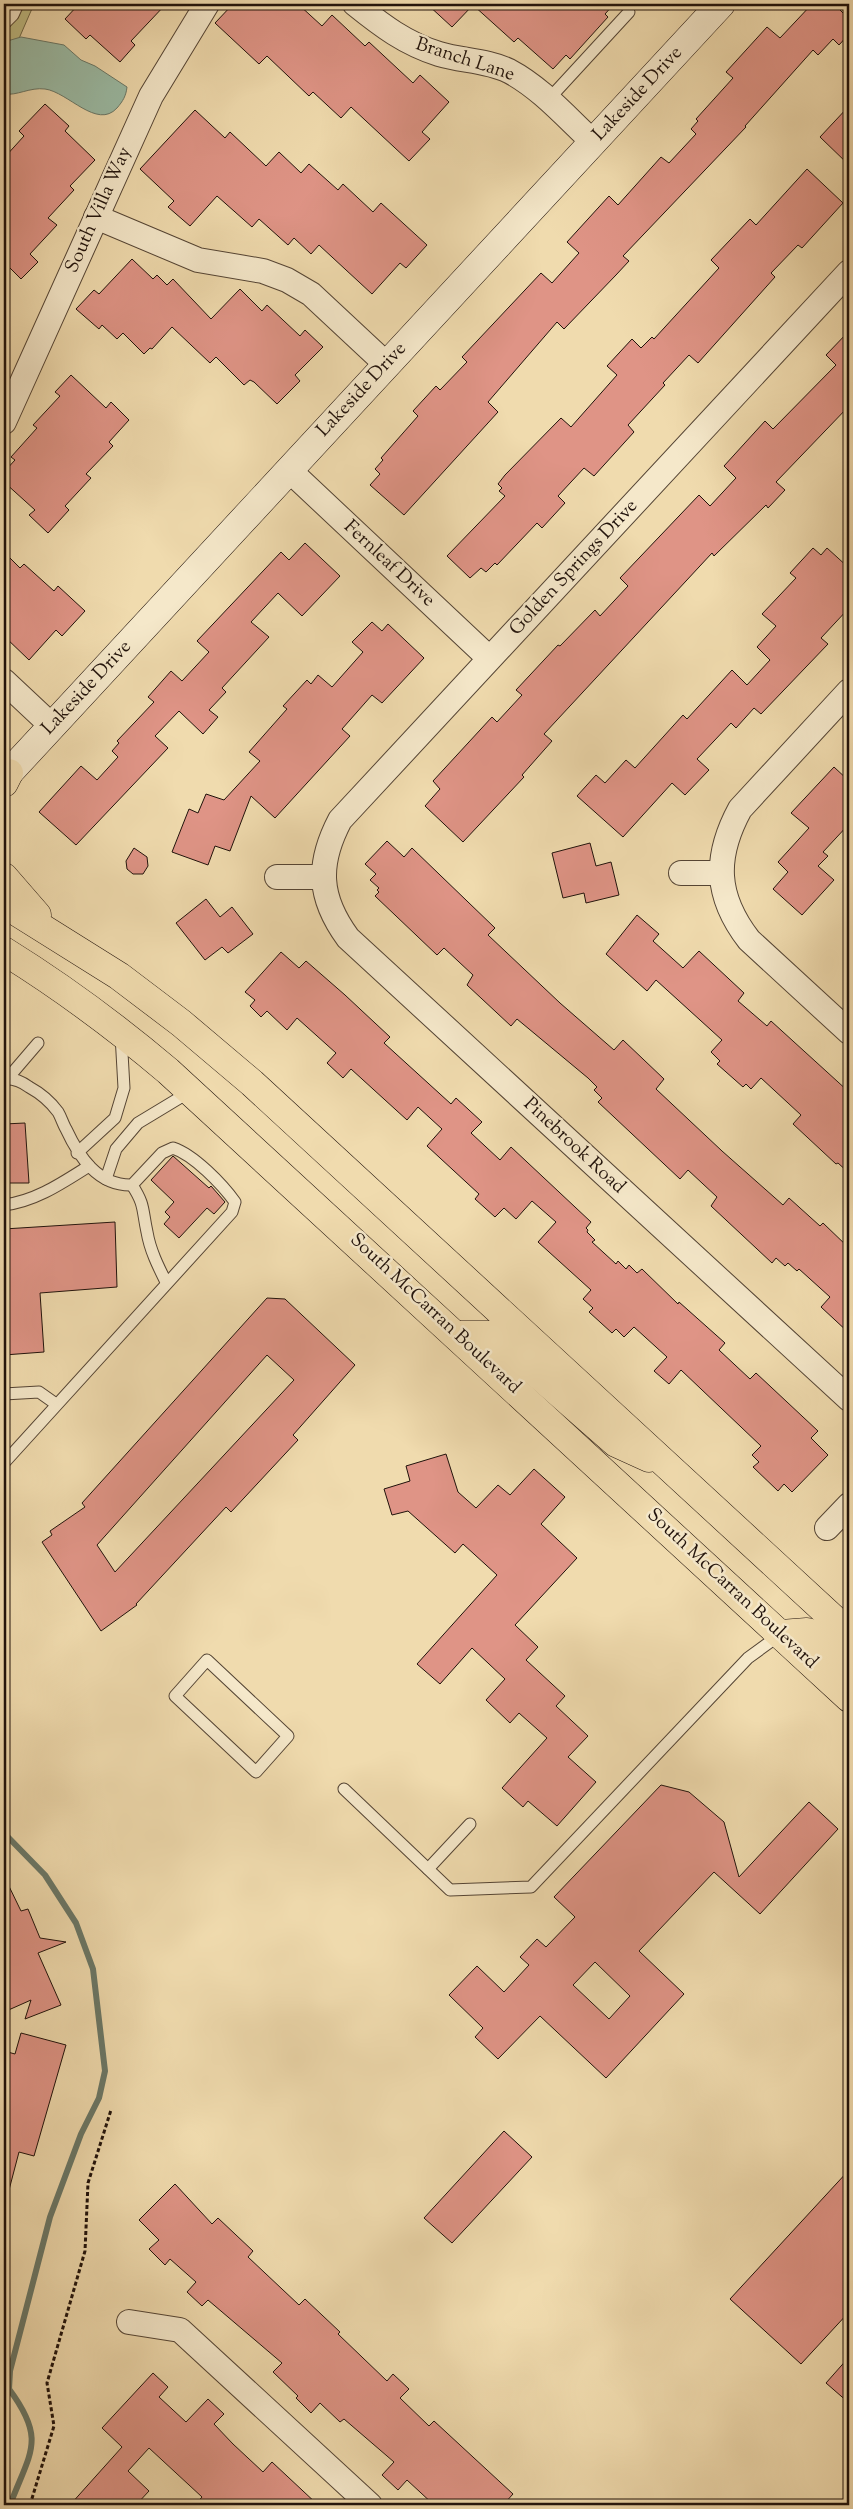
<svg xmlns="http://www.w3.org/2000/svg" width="853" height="2509" viewBox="0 0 853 2509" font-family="'Sorts Mill Goudy',serif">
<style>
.green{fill:#c1be85;stroke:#706848}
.water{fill:#9bbca6;stroke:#6a7868}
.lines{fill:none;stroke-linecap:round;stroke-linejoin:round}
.stream{stroke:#6a7868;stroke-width:6}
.building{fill:#df9486;stroke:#20120b;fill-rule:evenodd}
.lane-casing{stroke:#544434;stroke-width:13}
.street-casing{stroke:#544434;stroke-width:26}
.secondary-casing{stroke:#20120b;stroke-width:29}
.primary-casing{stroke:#20120b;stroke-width:29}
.path{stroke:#20120b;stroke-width:3;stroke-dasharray:4 2.5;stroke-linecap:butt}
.lane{stroke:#f5e8ca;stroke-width:11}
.street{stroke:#f5e8ca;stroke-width:24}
.secondary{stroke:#f5e8ca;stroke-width:28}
.primary{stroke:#f0dbae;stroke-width:28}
.labels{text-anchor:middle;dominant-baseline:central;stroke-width:5;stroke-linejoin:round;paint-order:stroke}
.street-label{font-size:19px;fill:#20120b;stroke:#f5e8ca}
</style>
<rect width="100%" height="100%" fill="#f0dbae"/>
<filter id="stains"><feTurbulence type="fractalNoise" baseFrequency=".004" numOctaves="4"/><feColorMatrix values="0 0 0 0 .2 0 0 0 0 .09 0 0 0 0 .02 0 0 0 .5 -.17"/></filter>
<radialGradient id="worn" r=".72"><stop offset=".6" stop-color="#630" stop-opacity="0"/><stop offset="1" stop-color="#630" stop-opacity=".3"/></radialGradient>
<!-- green -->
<path class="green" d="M4,4H34L4,73Z"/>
<!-- water -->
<path class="water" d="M21,37L64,45L81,60L95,66L127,87C126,96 123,101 117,108C97,130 68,92 45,89C30,87 17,96 4,94V42Z"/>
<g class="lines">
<!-- stream -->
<path class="stream" d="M4,1833L45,1875L76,1923L93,1969L105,2071L99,2098L81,2134L50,2217L10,2371L9,2389C47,2440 30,2452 10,2505"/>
</g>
<!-- building -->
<g class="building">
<path d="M79,4H166L131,41L135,45L120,62L90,35L86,39L65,19Z"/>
<path d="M233,4H298L322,26L332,15L365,46L369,42L413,83L420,75L449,102L422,132L430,139L409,161L351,107L341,118L313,92L309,96L267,56L259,64L215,23Z"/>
<path d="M427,4H614L605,14L608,17L570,59L566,55L553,69L518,38L514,42L473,5L452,27Z"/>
<path d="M812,4H834L849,19V34L839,45L833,39L818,55L813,50L745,126L746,127L623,256L629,261L616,275L564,329L557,322L488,402L498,412L404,515L370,485L380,474L375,469L383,460L381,458L418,416L413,411L436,386L440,390L467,362L462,357L541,273L552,283L579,253L567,242L609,196L618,205L661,157L669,163L696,134L691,129L698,121L696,119L733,78L726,72L767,27L780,38Z"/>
<path d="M45,104L69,126L65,131L95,160L70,186L74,190L48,218L57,225L30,254L38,262L21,279L4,262V158L24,136L19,131Z"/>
<path d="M849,106V165L820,137Z"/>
<path d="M195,110L225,138L230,132L266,166L279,152L301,173L309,164L338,190L343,184L373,212L381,203L427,245L406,268L400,263L372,294L319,245L311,254L294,238L288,245L259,219L252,227L217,196L190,226L168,207L174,201L140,169Z"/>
<path d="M807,169L843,203L802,248L798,245L771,273L775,277L698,363L689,355L663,383L665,385L628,425L634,432L594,476L584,468L558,496L565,503L542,528L537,523L497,565L495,563L486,572L481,568L470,578L447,556L505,496L499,491L502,488L498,484L505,475L561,418L571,427L617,375L607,366L632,339L641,348L652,337L654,339L719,268L711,260L750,219L756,225Z"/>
<path d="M132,259L153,279L157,275L167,285L173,279L211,319L240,289L262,311L267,305L300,336L305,330L323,347L295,375L300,381L277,404L254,382L250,380L244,385L216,357L210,363L172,327L152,349L150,348L144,354L123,333L117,339L102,325L99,329L76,309L94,290L99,294Z"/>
<path d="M849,331V406L776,482L785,490L768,508L766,505L714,556L712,553L544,734L552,741L522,775L524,777L463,842L425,806L440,789L433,781L492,717L497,722L522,695L516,690L558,645L560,646L595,610L600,616L628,586L620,578L699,495L710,506L736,478L724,466L765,421L773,429L836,365L826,355Z"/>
<path d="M71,375L106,408L111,402L129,420L109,442L113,446L86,474L91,478L65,506L69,510L48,533L29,515L35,510L4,482V472L15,460L11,457L37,428L33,425L60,396L55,392Z"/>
<path d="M305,543L340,576L302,616L278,593L251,622L269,637L222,688L226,692L209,710L218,717L203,734L179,711L155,736L168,748L76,845L39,812L81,766L97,780L118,757L112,751L119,743L117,741L154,702L148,697L171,671L182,681L209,652L197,641L281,552L289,560Z"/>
<path d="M813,548L821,555L827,548L849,568V608L821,638L828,644L761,714L754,708L736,728L731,723L697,759L709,770L685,795L672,783L623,837L577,796L596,775L605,783L626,760L635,768L683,715L687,719L732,670L747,685L770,660L757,647L776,626L762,614L796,578L790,573Z"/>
<path d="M4,552L20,568L24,564L54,591L58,586L85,611L62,636L56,630L29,660L4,636Z"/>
<path d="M372,622L382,631L388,624L424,658L382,703L372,695L342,729L350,736L275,818L251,796L230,851L215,846L208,865L172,852L189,809L198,813L206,794L224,800L260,761L249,752L287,709L283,706L307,680L311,684L318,675L332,687L363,652L352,642Z"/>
<path d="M834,767L849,781V824L823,852L828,856L818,866L834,880L802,915L773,889L788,872L778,862L809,828L791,813Z"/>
<path d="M387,841L404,857L412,848L495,928L488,935L560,1003L614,1050L623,1040L664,1079L656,1089L722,1151L783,1205L789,1198L820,1226L823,1223L849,1248V1333L821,1307L830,1297L799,1269L797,1271L788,1263L785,1266L776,1258L772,1263L711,1206L717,1197L688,1170L680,1179L598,1102L602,1098L594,1090L597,1087L588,1078L517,1019L511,1026L467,985L473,975L444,948L437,955L375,896L379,892L377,890L379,888L370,880L376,874L365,864Z"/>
<path d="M590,843L596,866L611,862L619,895L586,903L584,893L563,898L552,853Z"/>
<path d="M134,848L147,857L148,866L143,874H133L127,869L126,861Z"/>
<path d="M206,899L220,917L232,907L253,934L228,953L222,947L205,960L176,923Z"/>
<path d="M637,915L659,934L653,941L683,968L699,951L744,993L738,1001L767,1026L771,1021L849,1092V1173L838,1163L836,1164L793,1124L801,1115L761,1078L751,1089L746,1084L743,1087L717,1064L720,1061L711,1052L722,1040L656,980L647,991L606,954Z"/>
<path d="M281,952L299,968L306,961L345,995L390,1037L384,1043L451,1104L456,1098L482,1122L471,1133L500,1160L511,1147L591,1222L586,1228L588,1230L587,1232L595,1240L592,1242L616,1264L618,1261L626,1269L629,1265L637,1273L642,1269L678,1304L679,1302L725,1343L719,1350L750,1379L756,1373L818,1431L811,1438L828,1455L792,1492L784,1484L778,1491L753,1467L759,1462L752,1455L761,1446L681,1370L669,1384L654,1371L667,1357L634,1327L624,1337L616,1329L612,1333L589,1312L593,1308L583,1299L591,1290L538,1242L556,1222L532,1201L516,1219L504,1208L495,1217L475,1199L479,1194L427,1146L442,1129L418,1107L407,1120L351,1069L343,1078L327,1063L336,1053L297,1018L287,1030L267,1011L261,1017L250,1006L255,1000L245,992Z"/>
<path d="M25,1123L29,1183H4V1124Z"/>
<path d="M173,1156L209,1188L211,1186L225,1202L214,1214L207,1208L179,1238L164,1224L170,1217L165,1212L174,1202L151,1180Z"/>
<path d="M115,1222L117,1287L40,1293L44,1352L4,1355V1229Z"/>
<path d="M267,1298L285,1299L355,1365L293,1435L298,1440L231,1512L226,1507L136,1604L137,1605L101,1631L42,1542L52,1535L50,1531L85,1507L82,1503ZM267,1355L294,1380L115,1572L97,1545Z"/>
<path d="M446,1454L458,1492L476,1508L498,1485L510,1495L534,1469L565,1497L541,1524L577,1558L515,1625L538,1647L526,1660L565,1696L556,1706L588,1736L568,1757L596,1782L557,1826L528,1801L523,1807L502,1788L547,1738L519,1713L510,1723L486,1700L505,1679L472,1648L440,1684L417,1664L497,1575L463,1544L455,1553L408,1511L392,1515L384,1489L410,1481L406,1466Z"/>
<path d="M661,1785L689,1792L724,1822L739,1877L809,1802L838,1829L760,1914L714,1872L639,1951L684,1994L606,2078L540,2016L498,2059L475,2037L483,2028L449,1995L477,1966L504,1992L529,1965L520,1957L537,1939L546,1947L575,1917L554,1897ZM595,1962L630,1996L609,2019L573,1985Z"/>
<path d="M4,1876L21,1911L28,1909L40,1938L66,1942L38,1953L61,2005L25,2019L31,2000L4,2012Z"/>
<path d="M21,2033L66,2045L34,2156L19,2152L9,2190H4V2051L15,2054Z"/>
<path d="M504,2131L532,2157L452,2243L424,2218Z"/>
<path d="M849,2170V2312L801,2364L730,2299Z"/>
<path d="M175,2184L212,2224L218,2218L253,2251L248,2257L299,2305L305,2299L340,2332L338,2334L387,2381L393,2374L409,2389L400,2398L429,2426L434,2421L513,2494L503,2505H434L407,2480L398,2490L382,2475L394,2462L344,2419L340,2422L320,2403L311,2413L296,2398L298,2396L273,2372L282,2363L208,2300L202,2306L187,2292L196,2282L170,2259L165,2265L149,2249L159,2240L139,2220Z"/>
<path d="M849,2357V2403L826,2383Z"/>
<path d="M153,2373L168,2387L159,2397L186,2422L208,2399L224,2414L214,2424L233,2444L263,2472L272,2462L318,2505H195L202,2497L149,2448L128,2471L149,2491L136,2505H70L122,2447L102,2428Z"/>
</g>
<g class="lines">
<!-- lane casing -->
<g class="lane-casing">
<g id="lane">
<path d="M4,24L13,15L18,4"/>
<path d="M548,100L629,12"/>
<path d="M8,1078L38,1043"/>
<path d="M4,1079C13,1078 22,1082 29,1087C40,1093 50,1101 58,1112C61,1117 63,1124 66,1129C79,1157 98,1186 132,1185L162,1153L173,1148C194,1155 222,1184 235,1202L232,1212L4,1463"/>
<path d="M77,1153L115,1118L124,1088L121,1035"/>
<path d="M106,1179L116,1149L138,1123L191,1091"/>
<path d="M132,1185C145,1205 142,1209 147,1232C150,1250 158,1266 166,1282"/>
<path d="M4,1205C36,1201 62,1183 89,1166"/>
<path d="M4,1394L39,1392L56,1404"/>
<path d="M207,1660L288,1736L256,1772L175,1696Z"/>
<path d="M344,1789L450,1890L531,1887L748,1658L781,1634"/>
<path d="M428,1869L470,1824"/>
</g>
</g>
<!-- street casing -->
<g class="street-casing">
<g id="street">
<path d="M355,4C381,25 406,44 439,54C462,61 487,60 509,71C541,88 566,117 593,142"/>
<path d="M96,217L198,260L263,271L287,280L311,294L386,364"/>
<path d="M849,272L340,820C317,864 318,897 348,938L849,1399"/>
<path d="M4,422L151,96L207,4"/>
<path d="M289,470L489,658"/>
<path d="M4,681L52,726"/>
<path d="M849,691L740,809C714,857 715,896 749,940L849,1032"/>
<path d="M681,873H721"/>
<path d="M277,877H323"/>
<path d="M827,1528L849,1505"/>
<path d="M129,2322L180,2330L370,2505"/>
</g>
</g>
<!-- secondary casing -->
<g class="secondary-casing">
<path id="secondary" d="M4,778L721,4"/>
</g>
<!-- primary casing -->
<g class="primary-casing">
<g id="primary">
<path d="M4,783L9,773"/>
<path d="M4,877L37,915"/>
<path d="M4,904L119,976L181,1023L252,1083L849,1633"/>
<path d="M4,951C62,987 116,1027 168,1071L849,1698"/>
<path d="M457,1335H493L616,1443L649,1458"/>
<path d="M781,1634L807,1632L817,1635L849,1664"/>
</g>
</g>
<!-- path -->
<path class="path" d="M30,2505L54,2426L47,2383L85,2251L88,2183L111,2110"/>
<!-- lane -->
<use href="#lane" class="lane"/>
<!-- street -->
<use href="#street" class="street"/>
<!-- secondary -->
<use href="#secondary" class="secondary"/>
<!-- primary -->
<use href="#primary" class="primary"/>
</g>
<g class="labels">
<!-- street labels -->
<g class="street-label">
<text transform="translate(465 60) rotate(18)">Branch Lane</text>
<text transform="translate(638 94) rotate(-47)">Lakeside Drive</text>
<text transform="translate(99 210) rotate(-66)">South Villa Way</text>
<text transform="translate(362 390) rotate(-47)">Lakeside Drive</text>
<text transform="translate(389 564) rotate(43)">Fernleaf Drive</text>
<text transform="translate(574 568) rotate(-47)">Golden Springs Drive</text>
<text transform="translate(87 688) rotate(-47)">Lakeside Drive</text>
<text transform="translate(574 1146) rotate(43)">Pinebrook Road</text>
<text transform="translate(435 1314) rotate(43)">South McCarran Boulevard</text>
<text transform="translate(732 1589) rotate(43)">South McCarran Boulevard</text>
</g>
</g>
<!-- margin -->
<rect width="853" height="2509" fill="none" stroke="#f0dbae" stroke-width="20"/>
<rect x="5" y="5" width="843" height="2499" fill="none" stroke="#20120b" stroke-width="2.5"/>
<rect x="10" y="10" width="833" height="2489" fill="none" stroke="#20120b"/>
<rect width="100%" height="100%" filter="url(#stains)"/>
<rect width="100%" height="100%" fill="url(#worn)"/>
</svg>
